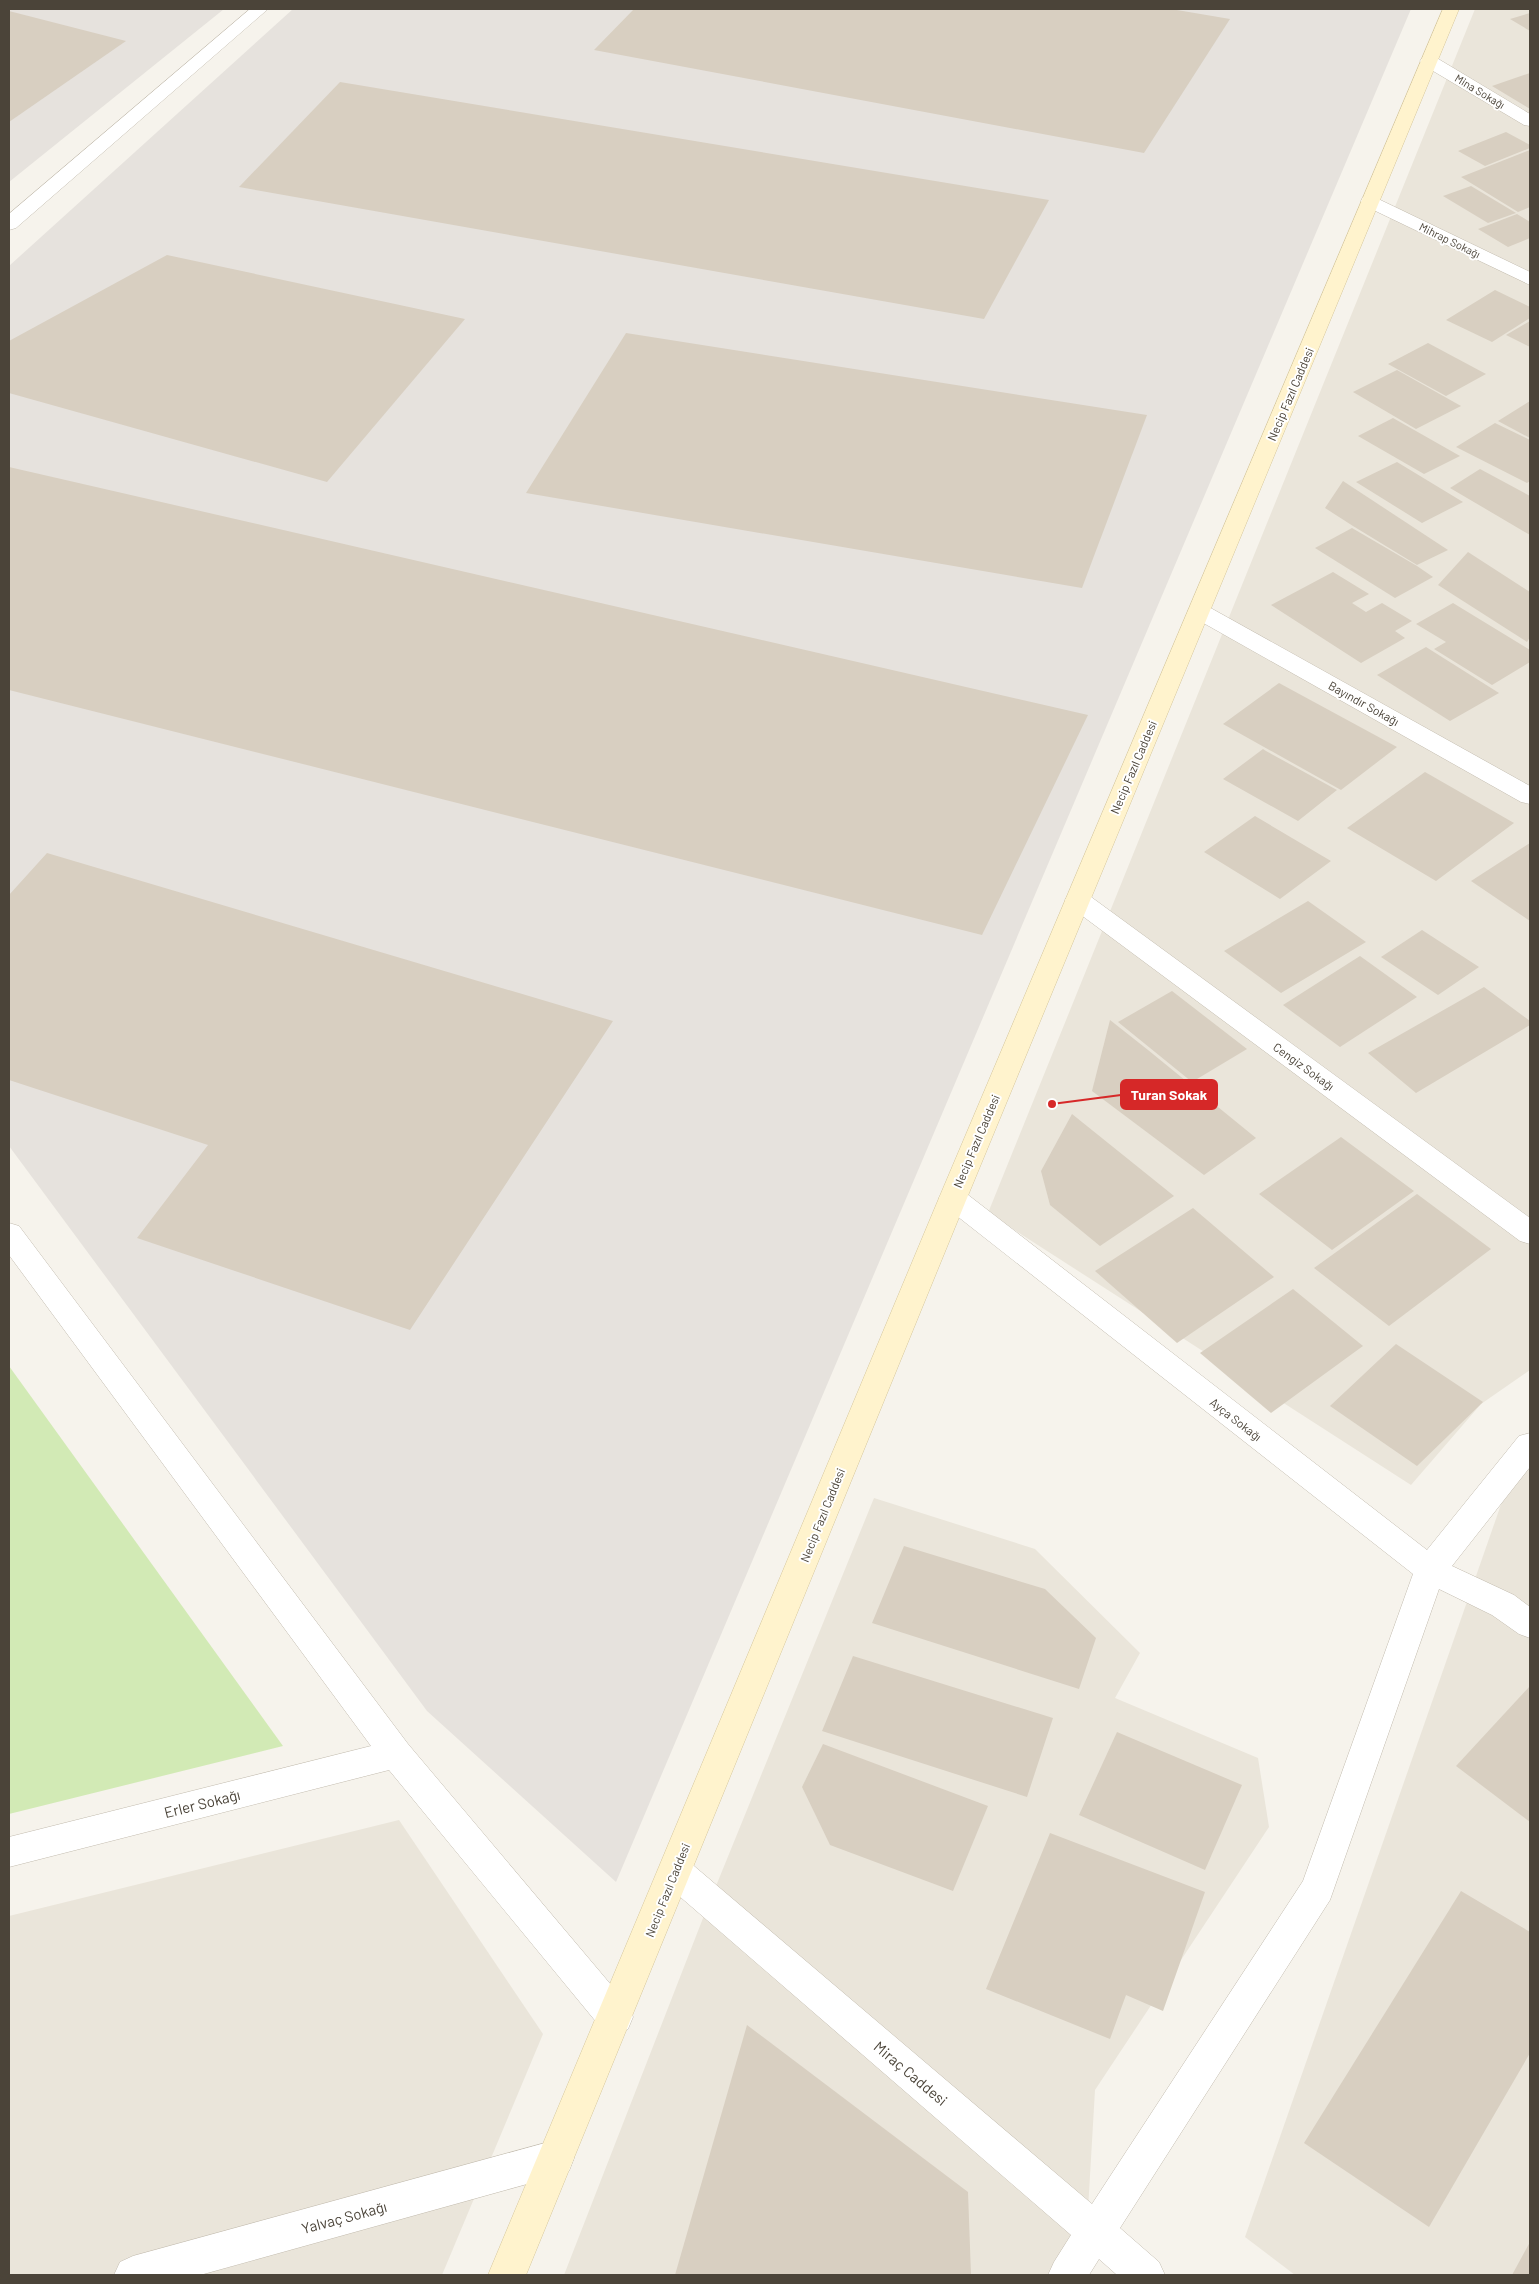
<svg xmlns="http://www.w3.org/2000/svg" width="1539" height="2284" viewBox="0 0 1539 2284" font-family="Barlow,sans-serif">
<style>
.residential{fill:#eae5da}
.industrial{fill:#e6e2dd}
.green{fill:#d2eab5}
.building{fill:#d8cfc1}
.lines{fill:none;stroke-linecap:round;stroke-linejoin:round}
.street-casing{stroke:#c2bbae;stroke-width:1}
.secondary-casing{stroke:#d6c79b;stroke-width:1}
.street{fill:#fff;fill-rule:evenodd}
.secondary{fill:#fff3cd;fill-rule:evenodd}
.labels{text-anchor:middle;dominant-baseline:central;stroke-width:4;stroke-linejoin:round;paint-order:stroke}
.far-street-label{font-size:11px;fill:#4b4439;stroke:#fff}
.street-label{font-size:12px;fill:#4b4439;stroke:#fff}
.near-street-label{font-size:15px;fill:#4b4439;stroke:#fff}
.leader{fill:none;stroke:#d62828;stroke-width:2}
.callout-dot{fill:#d62828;stroke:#fff;stroke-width:2}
.callout{fill:#d62828;stroke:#d62828;stroke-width:2}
.callout-label{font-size:14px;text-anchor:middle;font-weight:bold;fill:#fff}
</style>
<rect width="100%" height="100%" fill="#f6f3ec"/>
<!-- residential -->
<g class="residential">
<path d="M1475,9H1530V1370L1481,1404L1411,1485L988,1213Z"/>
<path d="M1530,1445V2275H1295L1245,2237L1519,1453Z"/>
<path d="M874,1498L1035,1549L1140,1653L1115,1698L1258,1758L1269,1827L1095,2090L1086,2244L1061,2275H564L705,1913Z"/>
<path d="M399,1820L543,2034L442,2275H9V1916Z"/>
</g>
<!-- industrial -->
<g class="industrial">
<path d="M9,9H224L9,182Z"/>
<path d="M293,9H1411L616,1882L427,1711L9,1146V266Z"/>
</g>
<!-- green -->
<path class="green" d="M9,1366L283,1746L9,1814Z"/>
<!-- building -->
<g class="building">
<path d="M634,9H1171L1230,19L1144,153L594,50Z"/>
<path d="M9,11L126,41L9,122Z"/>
<path d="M1530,13V31L1510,19Z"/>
<path d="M1530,73V109L1492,86Z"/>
<path d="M340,82L1049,200L984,319L239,187Z"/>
<path d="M1506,132L1530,145V148L1485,166L1458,151Z"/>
<path d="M1530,150V207L1518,212L1461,177Z"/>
<path d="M1471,186L1516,213L1488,223L1443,196Z"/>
<path d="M1517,214L1530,222V238L1508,247L1478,229Z"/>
<path d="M167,255L465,319L327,482L9,393V341Z"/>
<path d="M1495,290L1530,307V318L1492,342L1446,320Z"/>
<path d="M1530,321V347L1506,335Z"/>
<path d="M626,333L1147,415L1082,588L526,493Z"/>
<path d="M1428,343L1486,374L1446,396L1388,364Z"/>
<path d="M1397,370L1461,406L1416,429L1353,392Z"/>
<path d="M1530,401V438L1498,421Z"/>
<path d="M1393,418L1460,456L1424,474L1358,436Z"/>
<path d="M1495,423L1530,440V481L1527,483L1456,447Z"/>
<path d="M1397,462L1463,502L1422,523L1356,482Z"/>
<path d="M9,467L1088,715L982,935L9,690Z"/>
<path d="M1480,469L1530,496V535L1450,488Z"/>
<path d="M1343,481L1448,550L1417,565L1353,526L1325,508Z"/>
<path d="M1352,528L1417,566L1433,577L1395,598L1315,548Z"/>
<path d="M1468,552L1530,592V637L1527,642L1438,585Z"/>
<path d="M1333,572L1369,594L1352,603L1366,612L1382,603L1412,621L1395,631L1405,638L1361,663L1271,605Z"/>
<path d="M1453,603L1530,650V662L1492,685L1434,649L1446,642L1416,624Z"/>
<path d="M1426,647L1499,693L1450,721L1377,675Z"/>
<path d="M1279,683L1397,747L1341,790L1223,724Z"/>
<path d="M1263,749L1266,751L1337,790L1298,821L1223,779Z"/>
<path d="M1425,772L1514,823L1436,881L1347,828Z"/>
<path d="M1255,816L1331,861L1280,899L1204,852Z"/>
<path d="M1530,843V921L1471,881Z"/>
<path d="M47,853L613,1021L410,1330L137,1238L208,1145L9,1080V895Z"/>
<path d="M1308,901L1366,942L1281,993L1224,951Z"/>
<path d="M1422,930L1479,967L1438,995L1381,957Z"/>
<path d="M1360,956L1417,997L1340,1047L1283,1005Z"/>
<path d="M1484,987L1530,1021V1025L1416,1093L1368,1053Z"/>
<path d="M1172,991L1247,1049L1192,1082L1118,1022Z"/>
<path d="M1110,1020L1148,1050L1256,1138L1204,1175L1092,1091Z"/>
<path d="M1072,1114L1174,1196L1100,1246L1050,1205L1041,1171Z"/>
<path d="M1341,1137L1414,1191L1332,1250L1259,1194Z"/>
<path d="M1417,1194L1491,1249L1389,1326L1314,1268Z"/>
<path d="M1193,1208L1274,1277L1177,1343L1095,1271Z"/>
<path d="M1293,1289L1363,1346L1271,1413L1200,1353Z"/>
<path d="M1396,1344L1483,1402L1417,1466L1330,1406Z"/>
<path d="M904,1546L1045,1589L1096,1638L1079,1689L872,1623Z"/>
<path d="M853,1656L1053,1718L1027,1797L822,1731Z"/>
<path d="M1530,1686V1822L1456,1766Z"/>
<path d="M1117,1732L1242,1785L1205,1870L1079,1815Z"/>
<path d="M823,1744L988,1806L953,1891L830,1845L802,1787Z"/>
<path d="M1050,1833L1205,1892L1163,2011L1126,1995L1110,2039L986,1989Z"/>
<path d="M1461,1891L1530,1932V2053L1429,2227L1304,2143Z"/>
<path d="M747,2025L968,2192L971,2275H675Z"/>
<path d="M1530,2242V2275H1512Z"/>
</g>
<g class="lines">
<!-- street casing -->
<g class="street-casing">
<g id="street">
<path d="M250,9H268L16,228L9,230V214Z"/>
<path d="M1429,56L1435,57L1530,114V126L1524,125L1423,65L1420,61L1423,57Z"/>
<path d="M1370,195L1530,272V285L1363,205L1361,201L1363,197Z"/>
<path d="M1199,604L1207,606L1530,786V804L1521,802L1191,616L1188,611L1191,606Z"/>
<path d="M1078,892L1087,894L1530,1218V1244L1520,1241L1069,906L1065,900L1069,894Z"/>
<path d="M953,1188L963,1191L1427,1550L1519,1436L1530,1433V1467L1452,1566L1514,1595L1530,1607V1638L1519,1634L1492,1615L1439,1589L1330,1900L1120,2228L1159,2262L1165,2275H1117L1099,2259L1089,2275H1048L1054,2262L1071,2235L663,1882L658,1871L663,1860L675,1855L687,1860L1092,2204L1303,1881L1413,1574L943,1205L939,1198L943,1191Z"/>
<path d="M9,1223L19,1226L408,1744L628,2005L633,2017L628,2029L615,2034L602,2029L389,1770L9,1867V1837L371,1746L9,1255Z"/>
<path d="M556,2140L569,2145L574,2158L569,2171L556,2176L200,2275H114L120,2262L133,2256Z"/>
</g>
</g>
<!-- secondary casing -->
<g class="secondary-casing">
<path id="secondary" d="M1443,9H1459L967,1198L526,2275H488L939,1198Z"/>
</g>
<!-- street -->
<use href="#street" class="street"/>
<!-- secondary -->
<use href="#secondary" class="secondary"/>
</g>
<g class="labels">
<!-- far-street labels -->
<g class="far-street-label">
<text transform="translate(1480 91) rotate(31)">Mina Sokağı</text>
<text transform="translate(1450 240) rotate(26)">Mihrap Sokağı</text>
</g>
<!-- street labels -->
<g class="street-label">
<text transform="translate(1290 394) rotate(-67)">Necip Fazıl Caddesi</text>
<text transform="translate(1364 703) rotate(29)">Bayındır Sokağı</text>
<text transform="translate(1133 767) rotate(-67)">Necip Fazıl Caddesi</text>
<text transform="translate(1304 1066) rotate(36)">Cengiz Sokağı</text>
<text transform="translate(976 1141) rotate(-67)">Necip Fazıl Caddesi</text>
<text transform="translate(1236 1419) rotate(38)">Ayça Sokağı</text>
<text transform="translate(822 1515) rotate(-68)">Necip Fazıl Caddesi</text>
<text transform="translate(667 1890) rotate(-68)">Necip Fazıl Caddesi</text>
</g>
<!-- near-street labels -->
<g class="near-street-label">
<text transform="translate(202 1803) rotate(-14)">Erler Sokağı</text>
<text transform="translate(911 2073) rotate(40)">Miraç Caddesi</text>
<text transform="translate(344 2217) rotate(-15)">Yalvaç Sokağı</text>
</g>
</g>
<!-- callouts -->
<path class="leader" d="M1052 1104L1121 1095"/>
<circle class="callout-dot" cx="1052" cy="1104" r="5"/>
<rect class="callout" x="1121" y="1080" width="96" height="29" rx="5"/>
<g class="callout-label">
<text x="1169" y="1100">Turan Sokak</text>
</g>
<!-- border -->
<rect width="1539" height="2284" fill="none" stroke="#4b4439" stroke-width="20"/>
</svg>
